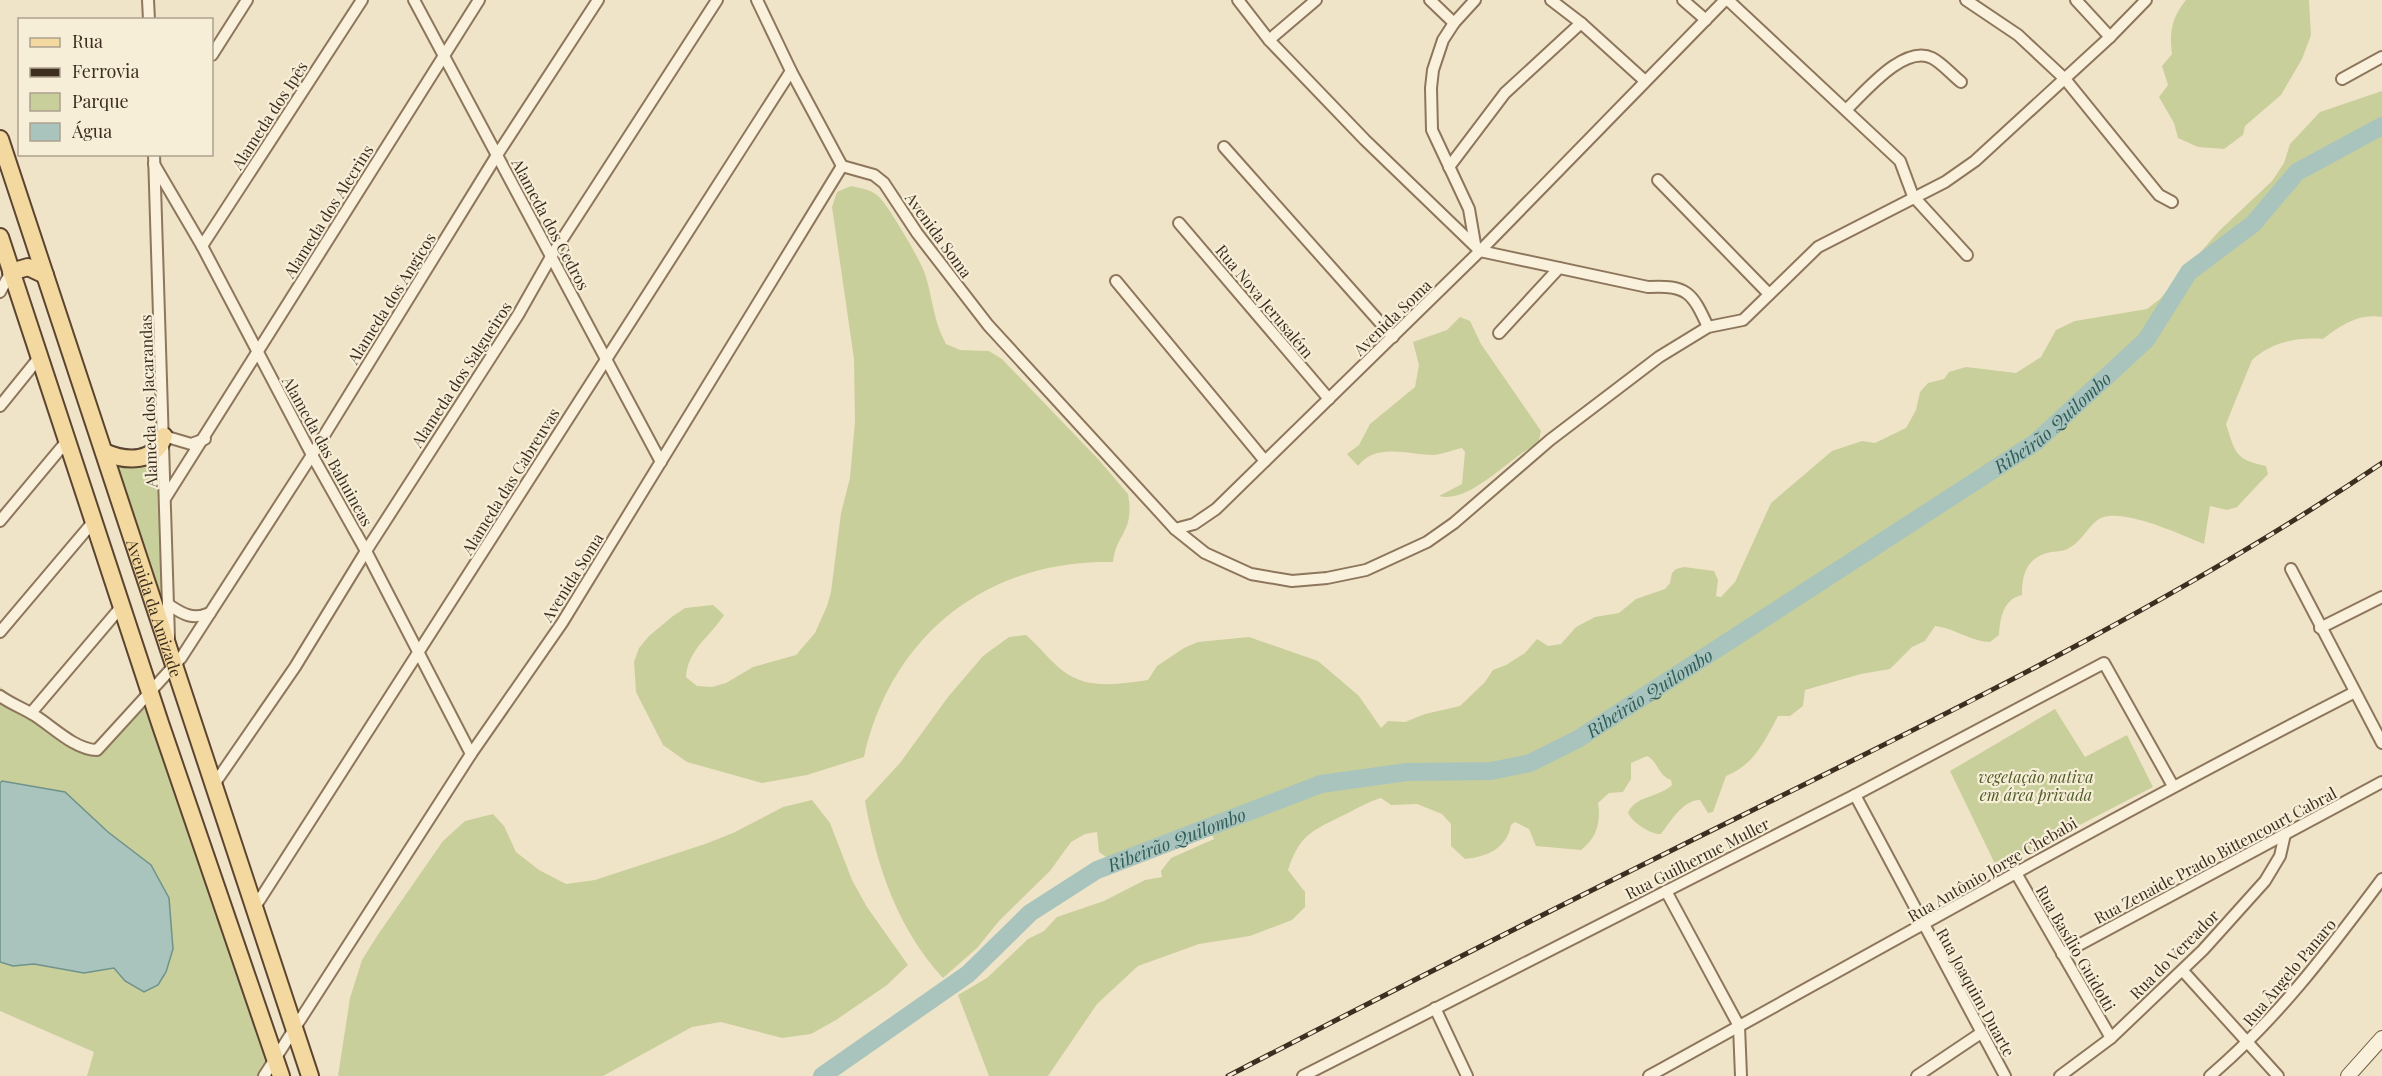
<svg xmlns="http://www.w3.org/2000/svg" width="2382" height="1076" viewBox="0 0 2382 1076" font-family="'Playfair Display',serif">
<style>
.green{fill:#c9cf9b}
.water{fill:#a9c4bc;stroke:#6f938a;stroke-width:1.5}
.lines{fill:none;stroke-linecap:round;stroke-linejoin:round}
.river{stroke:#a9c4bc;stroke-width:18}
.minor-casing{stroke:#8d765c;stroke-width:14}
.secondary-casing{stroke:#6f573f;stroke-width:16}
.primary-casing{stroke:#5b4430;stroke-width:20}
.minor{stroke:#faf1dc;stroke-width:10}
.secondary{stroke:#faf1dc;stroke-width:14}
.primary{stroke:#f3d9a0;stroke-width:16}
.rail-casing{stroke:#3d2e20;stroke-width:5}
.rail{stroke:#f7eed8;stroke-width:3;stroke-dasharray:9;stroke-linecap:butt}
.labels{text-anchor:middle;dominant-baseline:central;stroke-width:4.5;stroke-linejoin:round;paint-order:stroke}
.street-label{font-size:16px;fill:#3d2e20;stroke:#f7eed8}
.park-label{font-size:16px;font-style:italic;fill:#4d5a26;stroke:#f7eed8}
.water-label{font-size:18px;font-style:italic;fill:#2f5d5a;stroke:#f7eed8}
</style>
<rect width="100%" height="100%" fill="#f0e4c8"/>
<!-- green -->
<g class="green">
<path d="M2186,0H2309L2311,35L2302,59L2281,95L2245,126L2243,135L2224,149L2198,147L2178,138L2174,123L2159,97L2168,85L2162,66L2172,54C2169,32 2172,17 2186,0Z"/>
<path d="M2382,91V317C2359,313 2341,325 2323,339C2297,337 2272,342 2252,360L2226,424C2235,452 2235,460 2266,466L2268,474L2237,507L2227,510L2210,506L2204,544C2182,535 2120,506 2099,519C2086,528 2081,544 2065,550C2060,552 2053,551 2047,553C2026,559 2022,575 2022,595C2003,599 2000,619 1999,635L1990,642C1972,642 1954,628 1935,626L1925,641L1912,647L1890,669L1861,674L1805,690L1803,706L1790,716H1778C1764,742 1754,765 1726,776L1713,812L1708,813L1700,800C1684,799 1670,822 1661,834C1651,835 1632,822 1628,813C1634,796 1660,797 1672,785L1671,780C1658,776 1658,761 1647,756L1631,763V779L1623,792L1609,793L1598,803C1601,822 1597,838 1581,850L1536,846L1529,829L1515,822L1511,825C1507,848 1487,857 1465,859L1451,846V824L1442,814L1417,804L1391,805L1381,798C1368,802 1358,808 1346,814C1314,830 1300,833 1288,870L1305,892V907L1292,920L1250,936L1199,944L1138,966L1097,1004L1048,1076H989L958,995L987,978L1028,939L1044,931L1057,917L1104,901L1145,880L1162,877L1161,871L1171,858L1214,839L1206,823L1189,826L1116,864L1099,852L1097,832L1085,834L1071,842L1050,871L999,921L977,948L943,978C897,928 877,867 865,801L900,763L948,697L983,656L1009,637L1026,635C1039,646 1049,660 1063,671C1088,690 1119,684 1148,680L1157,666L1184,648L1198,642L1249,637L1318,661L1359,696L1381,728L1388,721L1405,722L1425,714L1460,706L1485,682L1493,670L1506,665L1525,653L1537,639L1548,646L1561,644L1576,627L1595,617L1619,613L1636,599L1665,589L1670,583L1672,573L1676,569L1684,567L1714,571L1718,580L1716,596L1721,597L1735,582L1771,503L1832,451L1862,441L1875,443L1906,428L1916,410L1920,392L1928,383L1944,379L1949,372L1966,367L2016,373L2041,357L2056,330L2075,321L2147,309L2160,299L2219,231L2272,181L2284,163L2290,144L2320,112Z"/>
<path d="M851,186C860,188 869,189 877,195C886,201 921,261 925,274C933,298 933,321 946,344L960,350L989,351L1002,359L1098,459L1128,494C1135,533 1116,533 1113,562C988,559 891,635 864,757L807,775L762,783L687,762L663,745L636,692L634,662L639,648L649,636L673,616L685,608L713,605L724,615C710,637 688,649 686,677L697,686L712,687L726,683L753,667L796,655L815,633L827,606L831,592L841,513L850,478L855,421L854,359L832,207L837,192Z"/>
<path d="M1460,317L1470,321L1481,344L1541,431L1538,444C1509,456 1472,504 1439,496L1462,484L1465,452L1462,448C1453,450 1443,454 1434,455C1409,455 1376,442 1358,466L1347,454L1359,445L1370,424L1415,387L1419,365L1413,342L1447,330Z"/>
<path d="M111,459C128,467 140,470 156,459L166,609Z"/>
<path d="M0,687L94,755L147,701L272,1063L264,1076H87L94,1052L0,1011Z"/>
<path d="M2055,709L2085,757L2127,735L2153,787L1997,868L1950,771Z"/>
<path d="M812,800L830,823L852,880L867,907L908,965L887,985L836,1020L811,1034L782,1038L721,1022L692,1027L603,1076H338L350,998L362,960L377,936L443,841L465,821L493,814L504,826L516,852L539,870L566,884L595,880L705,844L733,833L783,807Z"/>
</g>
<!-- water -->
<path class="water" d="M2,781L65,792L108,832L151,865L169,898L173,949L166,972L158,985L144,992L125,981L114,968L84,973L34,964L13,966L0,962V783Z"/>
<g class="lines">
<!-- river -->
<path class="river" id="s1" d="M822,1076L968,974L1030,913L1097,870L1321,784L1407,772L1491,771L1530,763L1578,739L2036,442L2146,340L2189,272L2253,224L2297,172L2382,126"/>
<!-- minor casing -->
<g class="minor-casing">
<g id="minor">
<path d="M148,0L149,20"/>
<path d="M414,0L661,462"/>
<path d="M757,0L791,71L842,166"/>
<path d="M1238,0L1269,40L1365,140L1480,251L1648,287C1687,285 1692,292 1708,327"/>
<path d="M1430,0L1454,23"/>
<path d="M1475,0L1454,23L1443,40L1433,70L1431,88L1432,130L1469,209L1475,244"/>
<path d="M1551,0L1581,23L1645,81"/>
<path d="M1683,0L1706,20"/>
<path d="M1728,0L1900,161L1913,196L1967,255"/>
<path d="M1966,0L2018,35L2065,79L2159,195L2172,202"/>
<path d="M2076,0L2110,37"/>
<path d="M1269,40L1316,0"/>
<path d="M212,55L247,0"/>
<path d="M2342,79L2382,57"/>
<path d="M1847,109C1865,92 1904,44 1932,58C1942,63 1952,75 1961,82"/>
<path d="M1224,147L1393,337"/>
<path d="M154,154L169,638"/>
<path d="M154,164L202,246L312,455L366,551L471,754"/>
<path d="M842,166L874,175L884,183L917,233L988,325L1175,529L1205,553L1229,564L1251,574L1292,581L1327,578L1366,570L1427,542L1454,523L1550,440L1659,357L1708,327L1743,320L1818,247L1945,182L1975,161L2110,37L2146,0"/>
<path d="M1449,167L1505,93L1581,23"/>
<path d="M1658,180L1769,294"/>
<path d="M1179,223L1329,399"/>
<path d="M202,246L362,0"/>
<path d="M1116,281L1265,461"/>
<path d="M0,292L11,272"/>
<path d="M1499,333L1559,268"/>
<path d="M0,406L38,359"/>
<path d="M164,436L191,444L205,439"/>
<path d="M166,497L479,0"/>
<path d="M0,521L66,442"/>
<path d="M1175,529L1194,524L1216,509L1480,251L1725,0"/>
<path d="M2291,569L2382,743"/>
<path d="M169,605C184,615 193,620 210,613"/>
<path d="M2320,628L2382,597"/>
<path d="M0,632L93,522"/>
<path d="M0,696C11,704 23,708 34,715C52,726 75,750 97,750L181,658L312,455L497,155L598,0"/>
<path d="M31,713L121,607"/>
<path d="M215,783L295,667L366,551L518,315L552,255L717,0"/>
<path d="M1855,795L2005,1076"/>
<path d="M2016,873L2111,1038"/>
<path d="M1666,891L1739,1026L1741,1076"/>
<path d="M255,907L791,71"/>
<path d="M2062,954L2382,782"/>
<path d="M2183,971L2278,1076"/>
<path d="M1435,1008L1467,1076"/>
<path d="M264,1076L471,754L562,623L842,166"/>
<path d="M1303,1076L1855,795L2104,663L2173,786"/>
<path d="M1649,1076C1883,947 2115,815 2353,693"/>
<path d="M1917,1076L1981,1033"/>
<path d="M2060,1076L2111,1038L2203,950L2265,881L2280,856L2285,834"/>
<path d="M2210,1076C2279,1017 2328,951 2382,879"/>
</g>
</g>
<!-- secondary casing -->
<g class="secondary-casing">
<path id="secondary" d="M2348,1076L2382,1038"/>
</g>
<!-- primary casing -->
<g class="primary-casing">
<g id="primary">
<path id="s2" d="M0,139L310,1076"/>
<path d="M0,237L160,723L281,1076"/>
<path d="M11,272L28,267L45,275"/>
<path d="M104,452C127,462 155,463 164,436"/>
</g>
</g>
<!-- minor -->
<use href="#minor" class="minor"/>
<!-- secondary -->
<use href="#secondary" class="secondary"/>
<!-- primary -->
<use href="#primary" class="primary"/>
<!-- rail casing -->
<g class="rail-casing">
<path id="rail" d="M1228,1076C1405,984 1583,894 1761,806C1973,701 2186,596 2382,463"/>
</g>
<!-- rail -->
<use href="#rail" class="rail"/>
</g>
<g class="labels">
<!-- street labels -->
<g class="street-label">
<text transform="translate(269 115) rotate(-57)">Alameda dos Ipês</text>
<text transform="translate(328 211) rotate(-58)">Alameda dos Alecrins</text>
<text transform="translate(551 224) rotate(62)">Alameda dos Cedros</text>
<text transform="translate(939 235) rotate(54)">Avenida Soma</text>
<text transform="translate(391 298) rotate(-58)">Alameda dos Angicos</text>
<text transform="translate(1265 301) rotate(50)">Rua Nova Jerusalém</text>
<text transform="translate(1392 317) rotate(-44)">Avenida Soma</text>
<text transform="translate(461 374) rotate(-57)">Alameda dos Salgueiros</text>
<text transform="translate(148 401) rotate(-92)">Alameda dos Jacarandas</text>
<text transform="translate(328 451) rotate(61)">Alameda das Bahuineas</text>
<text transform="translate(510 481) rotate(-58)">Alameda das Cabreuvas</text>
<text transform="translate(572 577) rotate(-58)">Avenida Soma</text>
<text stroke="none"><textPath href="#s2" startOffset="494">Avenida da Amizade</textPath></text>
<text transform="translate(2215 855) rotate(-28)">Rua Zenaide Prado Bittencourt Cabral</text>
<text transform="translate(1697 858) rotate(-27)">Rua Guilherme Muller</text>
<text transform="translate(1992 869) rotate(-30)">Rua Antônio Jorge Chebabi</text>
<text transform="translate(2076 948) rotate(60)">Rua Basílio Guidotti</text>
<text transform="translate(2174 954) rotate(-45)">Rua do Vereador</text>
<text transform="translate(2289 972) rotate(-50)">Rua Ângelo Panaro</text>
<text transform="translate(1976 992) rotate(61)">Rua Joaquim Duarte</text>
</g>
<!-- park labels -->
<g class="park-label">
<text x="2036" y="776">vegetação nativa<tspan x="2036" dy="18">em área privada</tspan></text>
</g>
<!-- water labels -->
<g class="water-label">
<text stroke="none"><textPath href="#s1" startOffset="1420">Ribeirão Quilombo</textPath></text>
<text stroke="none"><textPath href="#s1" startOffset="934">Ribeirão Quilombo</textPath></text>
<text stroke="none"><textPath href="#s1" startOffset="430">Ribeirão Quilombo</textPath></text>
</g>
</g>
<!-- legend -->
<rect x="18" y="18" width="195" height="138" fill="#f7eed8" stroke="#ada18e" stroke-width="1.5"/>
<rect x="30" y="38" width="30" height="9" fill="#f3d9a0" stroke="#ada18e" stroke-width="1.5"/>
<text x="72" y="48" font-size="18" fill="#3d2e20">Rua</text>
<rect x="30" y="68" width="30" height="9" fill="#3d2e20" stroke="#ada18e" stroke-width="1.5"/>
<text x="72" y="78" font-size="18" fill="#3d2e20">Ferrovia</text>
<rect x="30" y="93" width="30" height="18" fill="#c9cf9b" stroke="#ada18e" stroke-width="1.5"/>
<text x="72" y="108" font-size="18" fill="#3d2e20">Parque</text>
<rect x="30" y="123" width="30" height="18" fill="#a9c4bc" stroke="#ada18e" stroke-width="1.5"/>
<text x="72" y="138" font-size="18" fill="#3d2e20">Água</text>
</svg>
